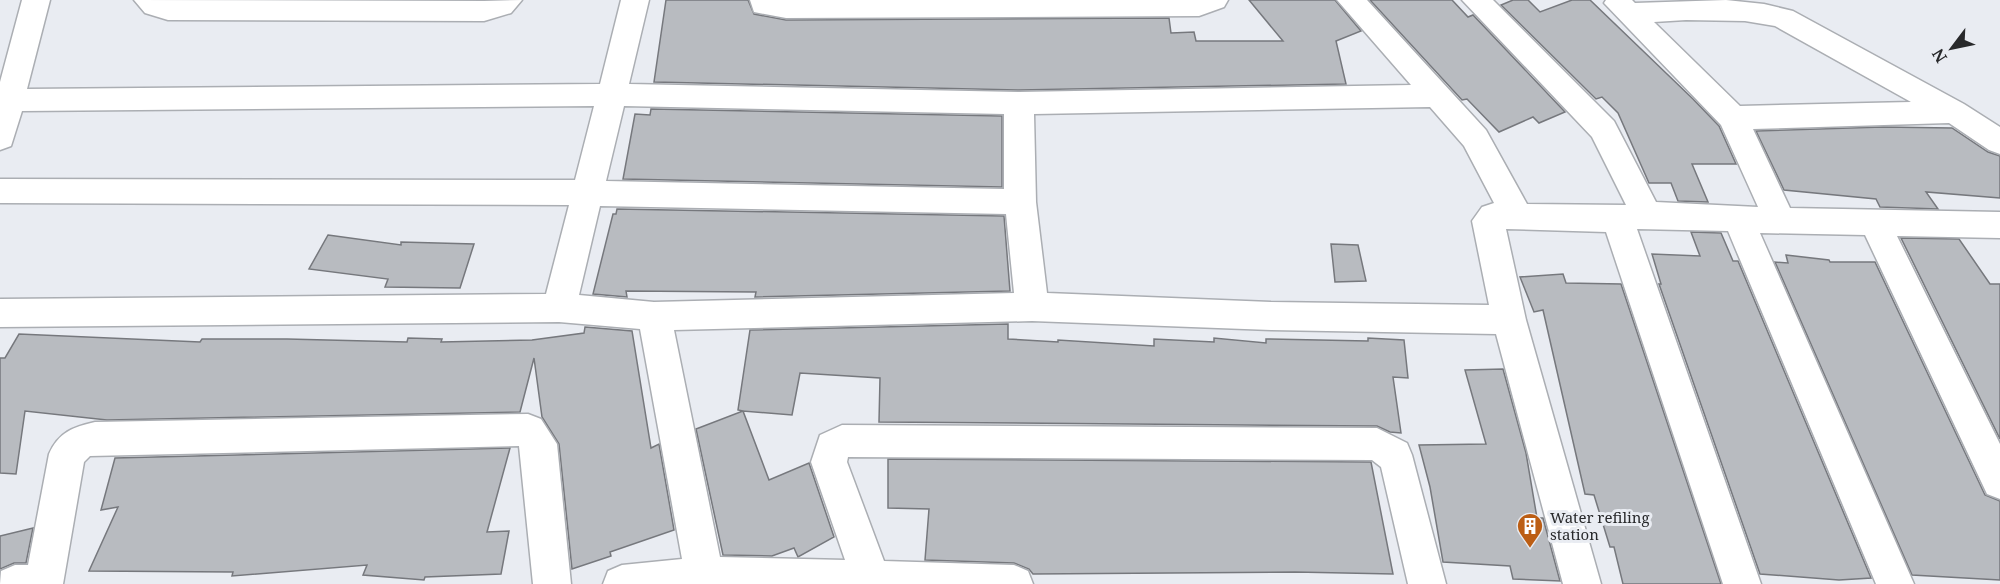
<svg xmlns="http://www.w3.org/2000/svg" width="2000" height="584" viewBox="0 0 2000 584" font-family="'Noto Serif',serif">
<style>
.building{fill:#b8bbc0;stroke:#76787d;stroke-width:1.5}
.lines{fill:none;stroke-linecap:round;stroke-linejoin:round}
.minor-casing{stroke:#abaeb3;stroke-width:3}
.minor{fill:#fff;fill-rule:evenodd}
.labels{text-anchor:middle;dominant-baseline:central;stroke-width:6;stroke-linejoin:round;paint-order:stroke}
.poi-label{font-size:15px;fill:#28292b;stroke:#e9ecf2;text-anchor:start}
</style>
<rect width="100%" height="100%" fill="#e9ecf2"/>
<!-- building -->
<g class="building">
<path d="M666,0H748L754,14L786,20L1169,18L1171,33L1194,32L1196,41H1283L1249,0H1335L1361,31L1336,41L1346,84L1019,90L654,82Z"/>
<path d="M1370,0H1452L1468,17L1473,15L1565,112L1539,123L1533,117L1499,132L1467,99L1462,100Z"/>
<path d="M1513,0H1528L1540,12L1572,0H1590L1693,99L1719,126L1736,164H1692L1708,202L1678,201L1671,183H1649L1618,113L1602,97L1596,99L1501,5Z"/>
<path d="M651,109L1002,116V187L623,179L635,114L650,115Z"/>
<path d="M1883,127L1952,128L1988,152L2000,156V198L1926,192L1938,209L1880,207L1876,199L1784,190L1756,131Z"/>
<path d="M617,209L1004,216L1010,291L755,297L756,292L626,291L627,297L593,294L613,214H616Z"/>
<path d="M1691,232L1721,233L1733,261H1738L1871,578L1839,580L1760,574L1659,284H1661L1652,254L1700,256Z"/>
<path d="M328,235L401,245V242L474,244L460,288L385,287L388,279L309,269Z"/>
<path d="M1901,238L1959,239L1990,284H2000V439Z"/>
<path d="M1331,244L1358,245L1366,281L1335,282Z"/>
<path d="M1786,255L1829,260L1830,262H1875L1985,495L2000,501V580L1912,575L1775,262L1788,263Z"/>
<path d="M1563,274L1566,283L1621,284L1721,584H1623L1614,547H1610L1594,495L1585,494L1543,310L1534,312L1520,277Z"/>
<path d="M1008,324V339L1058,342V340L1154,346V339L1214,342V338L1266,343V339L1368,341V338L1404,340L1408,378L1393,377L1401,433L1390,432L1377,426L879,422L880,378L800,373L792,415L743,411L769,480L809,463L834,537L798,557L794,548L772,556L723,555L696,429L743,411L738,410L750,330Z"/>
<path d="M585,327L632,331L651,448L659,444L674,530L610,552L611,556L572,569L559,444L542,417L534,358L520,412L107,420L25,411L16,474L0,473V358H5L19,334L200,342L202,339H287L407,342L408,338L442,339L441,342L532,340L584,333Z"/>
<path d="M1503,369L1526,453L1537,518H1543L1560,581L1513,579L1510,566L1443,562L1430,487L1419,445L1486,444L1465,370Z"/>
<path d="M510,448L487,532L509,531L501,574L425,577L424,580L363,575L367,565L232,576L233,572L89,571L118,507L101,510L115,458Z"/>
<path d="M888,459L1371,462L1393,574L1295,572L1033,574L1029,569L1014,563L925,560L929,509L888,508Z"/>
<path d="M33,528L26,563H14L0,569V536Z"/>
</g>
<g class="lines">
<!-- minor casing -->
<g class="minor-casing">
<g id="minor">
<path d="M22,0H50L27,89L600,84L621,0H649L629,84L1019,92L1411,85L1337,0H1367L1486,130L1527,204L1626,205L1592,137L1462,0H1493L1614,121L1656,202L1758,207L1721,125L1604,3L1606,0H1632L1635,3L1726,0L1764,4L1793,11L1964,104L2000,127V154L1989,150L1949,123L1753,129L1790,208L2000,212V238L1897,236L2000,444V499L1987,494L1865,235L1760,233L1914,584H1876L1728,231L1637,229L1761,584H1723L1606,232L1506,229L1526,320L1601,584H1563L1496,334L1271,330L1032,321L674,330L720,557L845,560L811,462L820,435L842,425L1377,428L1407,443L1412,455L1446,584H1408L1381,467L1372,460L848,457L847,462L884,561L1014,565L1028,571L1033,584H603L608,571L622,565L682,559L640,329L559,322L0,327V299L546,294L569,205L0,203V179L575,180L594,106L22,111L11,146L0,150V82ZM1686,20L1745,21L1775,26L1911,102L1740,106L1654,22ZM624,106L1004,114V189L606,181ZM1430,107L1464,146L1494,203L1482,207L1472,221L1489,305L1271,302L1047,293L1036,202L1034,114ZM600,206L1006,214L1014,293L654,302L579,295Z"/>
<path d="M134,0L484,1L522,0L511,13L484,21L168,20L145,13Z"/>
<path d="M750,0H1228L1224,7L1199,16L786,18L754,12Z"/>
<path d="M528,414L541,419L557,444L571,584H533L519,446L90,456L84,462L63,584H0L1,571L15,565H28L49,454C59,432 73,427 95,422Z"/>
</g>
</g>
<!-- minor -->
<use href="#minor" class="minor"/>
</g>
<!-- icons -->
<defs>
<g id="building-pin" transform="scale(1.35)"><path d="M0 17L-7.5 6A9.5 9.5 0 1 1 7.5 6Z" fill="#bc5e14" stroke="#e9ecf2"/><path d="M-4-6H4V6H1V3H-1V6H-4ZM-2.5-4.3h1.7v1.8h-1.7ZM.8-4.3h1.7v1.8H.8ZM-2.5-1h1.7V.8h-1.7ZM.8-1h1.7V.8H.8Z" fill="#fff"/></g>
</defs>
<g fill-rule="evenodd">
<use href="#building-pin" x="1530" y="526"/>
</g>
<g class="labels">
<!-- poi labels -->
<g class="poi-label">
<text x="1550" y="517">Water refiling<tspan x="1550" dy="17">station</tspan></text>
</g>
</g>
<!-- north arrow -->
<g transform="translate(1952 48) rotate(238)" stroke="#e9ecf2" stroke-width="4.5" paint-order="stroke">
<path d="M0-4.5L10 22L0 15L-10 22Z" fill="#28292b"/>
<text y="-9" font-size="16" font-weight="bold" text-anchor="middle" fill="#28292b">N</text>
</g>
</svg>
